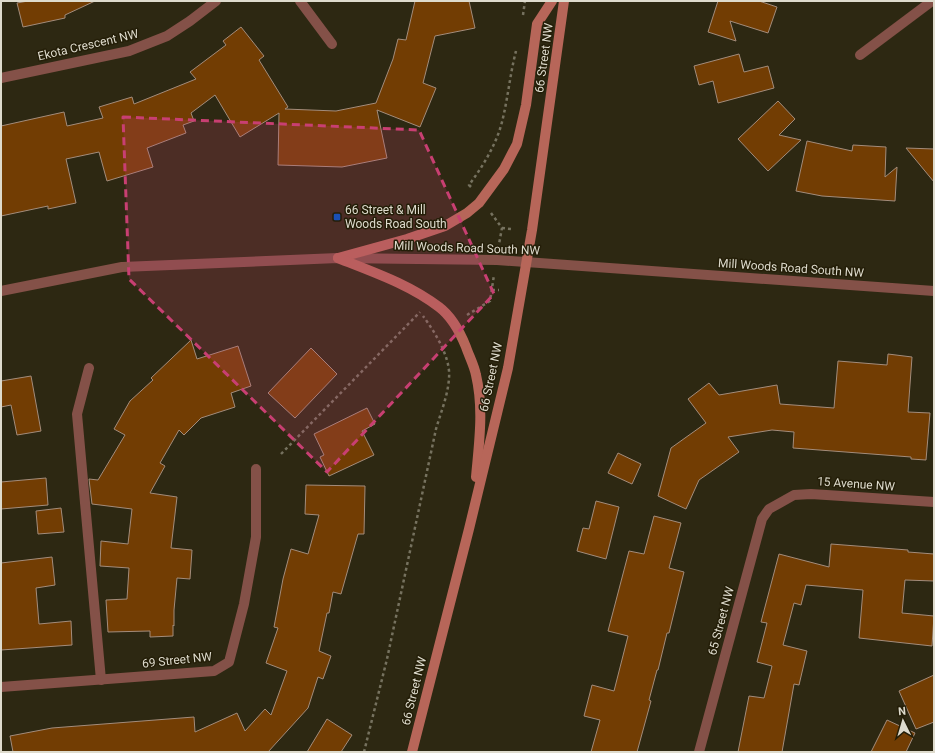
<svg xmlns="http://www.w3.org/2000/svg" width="935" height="753" viewBox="0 0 935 753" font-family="Roboto,sans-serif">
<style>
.building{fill:#723d03;stroke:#a38c7b}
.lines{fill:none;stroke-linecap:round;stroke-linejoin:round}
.path{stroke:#76725f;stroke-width:2.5;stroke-dasharray:3 3;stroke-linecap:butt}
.service{stroke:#845148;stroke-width:10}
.minor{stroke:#845148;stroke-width:10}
.tertiary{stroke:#845148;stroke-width:10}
.secondary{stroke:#b76659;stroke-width:10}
.marked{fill:#c83f72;fill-opacity:0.2;stroke:#c83f72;stroke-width:3;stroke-dasharray:8 5;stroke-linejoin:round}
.transit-dot{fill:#1a4fb4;stroke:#241e08;stroke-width:1.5}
.labels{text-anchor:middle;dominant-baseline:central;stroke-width:3;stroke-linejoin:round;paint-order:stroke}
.street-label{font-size:12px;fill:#dedbcd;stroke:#241e08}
.poi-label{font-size:12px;fill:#dedbcd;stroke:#241e08;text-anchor:start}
</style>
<rect width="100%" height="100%" fill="#2d2812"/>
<!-- building -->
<g class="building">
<path d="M28,1H95L65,15V18L23,27L17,3Z"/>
<path d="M415,1H469L475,28L435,36L423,83L436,88L420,127L377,110L387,158L342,167L278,165L279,113L240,137L215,95L191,113L194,121L183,125L186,133L147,148L153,167L107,181L99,152L66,159L76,203L48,209V206L1,216V126L64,112L67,126L103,118L99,107L132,97L134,104L196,79L190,72L226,45L223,41L241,27L264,56L259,60L288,107L285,109L336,111L376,103L393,59L398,39L406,40Z"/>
<path d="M718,1H759L777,7L768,33L730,21L736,41L708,32Z"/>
<path d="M739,54L744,72L768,66L774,88L718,103L713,81L699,85L694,66Z"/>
<path d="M778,101L795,119L779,135L801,140L768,171L738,139Z"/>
<path d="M807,141L852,151L853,145L886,147L885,177L897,167L895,201L822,196L796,191Z"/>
<path d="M906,148L934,149V182Z"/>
<path d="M191,340L197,359L238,346L251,386L231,393L235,407L201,418L184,435L179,430L160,463L165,466L150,493L177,497L171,548L192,550L190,579L177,578L174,610V626L173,625V636L150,637V631L108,632L106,600L127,599L129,568L100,566L101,541L128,544L132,509L92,504L89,479L98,480L125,435L114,429L130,401L153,380L151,378Z"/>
<path d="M311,348L337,374L295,418L268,393Z"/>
<path d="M888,354L912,357L908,412L930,413L926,460L911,459V457L793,448L794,432L772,430L728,437L739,452L699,480L686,509L658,496L671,448L706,423L688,399L709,383L719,395L777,385L780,404L834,408L838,361L887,365Z"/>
<path d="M31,376L41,431L17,435L11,405L1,407V381Z"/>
<path d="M367,408L375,424L362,431L374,455L329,476L320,457L324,455L314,434Z"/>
<path d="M618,453L641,464L632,484L608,473Z"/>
<path d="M46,478L48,505L1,509V482Z"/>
<path d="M306,485L365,486L364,534H358L341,594L333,592L329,613H327L319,651L331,656L323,679L318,677L308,708L268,752H13L10,736L52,728L194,717L195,732L237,713L245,731L265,709L271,715L287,671L266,663L278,628L274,627L283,579L291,549L308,554L319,515L305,514Z"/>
<path d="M596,501L619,507L606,559L577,551L583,528L589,529Z"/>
<path d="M61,508L64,532L38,534L36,511Z"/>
<path d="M654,516L681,523L669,568L684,572L669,633H667L658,670H657L649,700L651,701L637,752H591L600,720L584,716L592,685L614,691L628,636L608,631L629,551L644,554Z"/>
<path d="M831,544L908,550V552L934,554V581L905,580L902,613L934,616L932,646L859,638L863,590L806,585L801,605L794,603L783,645L807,651L799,685L794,684L782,752H738L749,696L764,698L772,666L757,662L767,623L761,622L779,554L829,567Z"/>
<path d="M52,557L55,585L36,588L39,624L71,621L72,645L1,650V563Z"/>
<path d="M934,675V722L916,729L899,691Z"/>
<path d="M327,719L352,735L341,752H307Z"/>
<path d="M887,720L915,733L906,752H871Z"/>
</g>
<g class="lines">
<!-- path -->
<g class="path">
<path d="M523,15L525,1"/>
<path d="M471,187L469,185C483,166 496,145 502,122C508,98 510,74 516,51"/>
<path d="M491,213L502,228L499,244"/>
<path d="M502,228L511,229"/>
<path d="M492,290H499"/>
<path d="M467,315L490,301L494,275"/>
<path d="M281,454L420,312"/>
<path d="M364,752L387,659L436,429C441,412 448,395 449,378C451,358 435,332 423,316"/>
</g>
<!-- service -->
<path class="service" d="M89,368L77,414L101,680"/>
<!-- minor -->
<g class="minor">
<path d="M300,1L332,44"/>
<path d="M860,55L932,1"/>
<path d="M1,78L129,51L167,36L190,21L216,1"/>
<path d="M1,687L214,671L229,662L244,604L256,537V469"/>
<path d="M699,752L762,519L769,509L794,495L811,494L934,502"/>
</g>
<!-- tertiary -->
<path class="tertiary" d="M1,291L122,267L338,258L497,260L934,291"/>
<!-- secondary -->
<g class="secondary">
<path d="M338,258L407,239L445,226L467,213L479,203L504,169L517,144L526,105L537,24L552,1"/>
<path d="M338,258C373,272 409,284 439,307C451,316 460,332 466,347C469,356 474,365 476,375C484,409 479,443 476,477"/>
<path d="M412,752L469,529L508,368L532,230L564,1"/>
</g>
</g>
<!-- marked area -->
<path class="marked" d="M123,117L419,130L494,294L327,472L129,279Z"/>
<!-- markers -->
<rect class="transit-dot" x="333" y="213" width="8" height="8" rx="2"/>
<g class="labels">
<!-- street labels -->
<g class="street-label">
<text transform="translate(88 45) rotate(-13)">Ekota Crescent NW</text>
<text transform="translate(544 58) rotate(-82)">66 Street NW</text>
<text transform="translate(467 248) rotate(2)">Mill Woods Road South NW</text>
<text transform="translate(791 268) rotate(4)">Mill Woods Road South NW</text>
<text transform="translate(491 377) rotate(-78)">66 Street NW</text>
<text transform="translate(856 484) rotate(4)">15 Avenue NW</text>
<text transform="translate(721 621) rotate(-75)">65 Street NW</text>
<text transform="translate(177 660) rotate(-6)">69 Street NW</text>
<text transform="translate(414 691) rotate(-76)">66 Street NW</text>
</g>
<!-- poi labels -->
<g class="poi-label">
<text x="345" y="210">66 Street &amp; Mill<tspan x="345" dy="14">Woods Road South</tspan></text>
</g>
</g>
<!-- border -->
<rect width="935" height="753" fill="none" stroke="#dedbcd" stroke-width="4"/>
<!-- north arrow -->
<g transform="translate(903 721) rotate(355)" stroke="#241e08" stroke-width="3" paint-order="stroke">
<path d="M0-3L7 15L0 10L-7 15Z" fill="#dedbcd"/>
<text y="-6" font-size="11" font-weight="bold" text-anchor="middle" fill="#dedbcd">N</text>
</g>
</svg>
